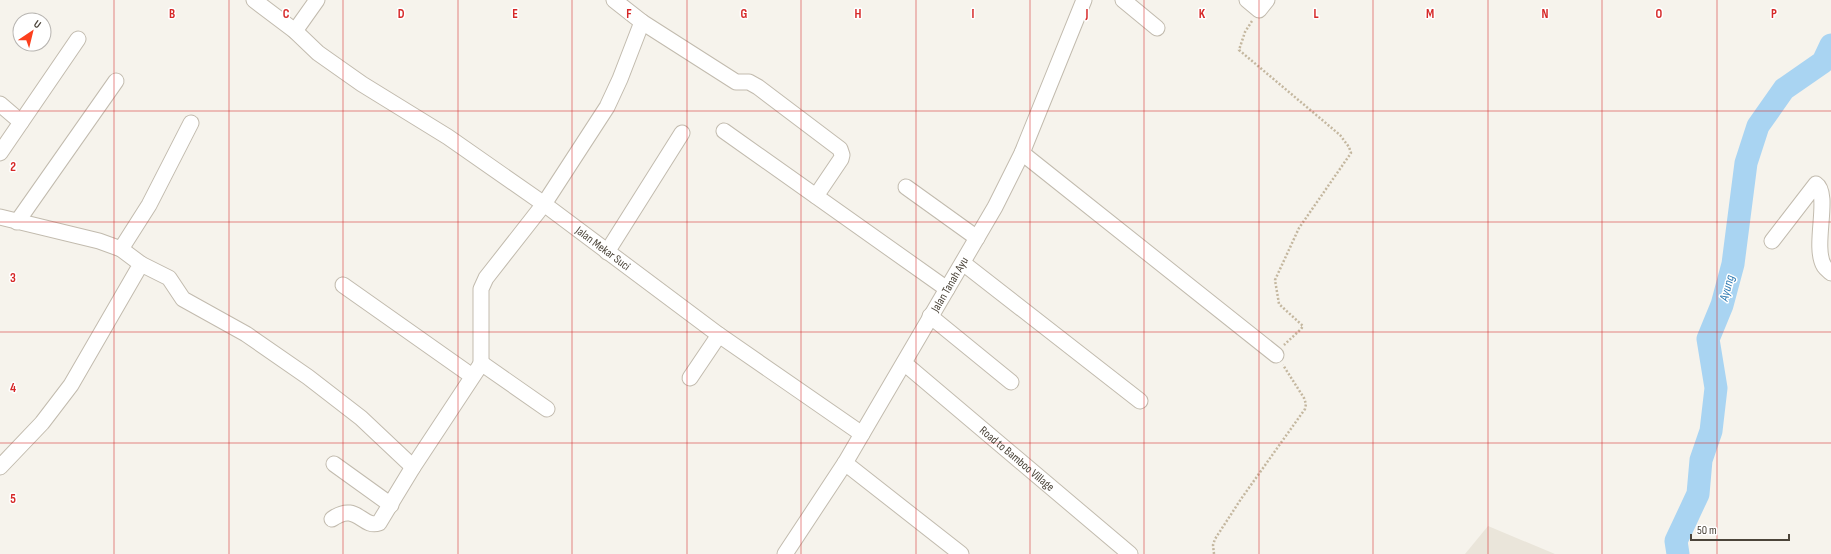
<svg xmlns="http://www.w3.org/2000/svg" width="1831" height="554" viewBox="0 0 1831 554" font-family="'Sofia Sans Condensed',sans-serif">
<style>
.residential{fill:#eae5da}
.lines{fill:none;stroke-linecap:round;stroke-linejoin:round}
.river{stroke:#a9d4f2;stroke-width:23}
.minor-casing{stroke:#c2bbae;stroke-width:17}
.path{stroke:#c4b79f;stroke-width:2.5;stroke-dasharray:2 2;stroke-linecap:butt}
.minor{stroke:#fff;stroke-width:15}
.grid{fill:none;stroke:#d62828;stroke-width:1;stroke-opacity:0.55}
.labels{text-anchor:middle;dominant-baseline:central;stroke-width:3;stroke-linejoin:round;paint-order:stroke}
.street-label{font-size:12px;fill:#4b4439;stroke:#fff}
.water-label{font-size:13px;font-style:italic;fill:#2e7ab2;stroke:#fff}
.grid-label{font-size:13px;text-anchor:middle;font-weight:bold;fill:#d62828;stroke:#fff;stroke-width:3;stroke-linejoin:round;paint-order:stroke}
</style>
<rect width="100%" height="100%" fill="#f6f3ec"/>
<!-- residential -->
<path class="residential" d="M1488,526L1555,554H1465Z"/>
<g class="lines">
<!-- river -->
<path class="river" d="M1678,554L1676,541L1698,494L1701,460L1711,431L1716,388L1708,339L1722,305L1733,264L1746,163L1758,126L1784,89L1823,62L1831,45"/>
<!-- minor casing -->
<g class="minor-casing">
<g id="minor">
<path id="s1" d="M254,0L295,31L318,53L362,84L448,137L544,204L719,335L862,434"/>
<path d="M1123,0L1157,28"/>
<path d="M1247,0L1259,10L1267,0"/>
<path d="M642,22L736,82H749L758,87L840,149L842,155L841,159L816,196"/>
<path d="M295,31L317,0"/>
<path d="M0,104L21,122"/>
<path d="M724,131L947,289"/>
<path d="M0,153L78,39"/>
<path d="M1022,153L1276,355"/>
<path d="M906,187L977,238"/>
<path d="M0,217L99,241L121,249L141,264L71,385L42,423L0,467"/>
<path d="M17,222L116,81"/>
<path d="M1772,241L1816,184C1831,194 1812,246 1824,266C1826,269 1829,271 1831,273"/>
<path d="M121,249L149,205L191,123"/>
<path d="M607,252L682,133"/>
<path d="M963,263L1140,401"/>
<path d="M141,264L169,278L183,299L246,334L308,377L361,418L413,467"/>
<path d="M343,285L472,376"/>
<path d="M930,316L1011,382"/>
<path id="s2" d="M904,363L1130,554"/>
<path d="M481,364V289L486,278L544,204L607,107L620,79L642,22L614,0"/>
<path d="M690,378L719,335"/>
<path d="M845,463L961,554"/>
<path d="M334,464L391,505"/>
<path d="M332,519C357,501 362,529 379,523L413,467L481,364L484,365L547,409"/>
<path id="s3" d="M785,554L845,463L995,207L1022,153L1084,0"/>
</g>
</g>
<!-- path -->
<g class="path">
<path d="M1252,21L1245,32L1239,50L1340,135L1349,147L1351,153L1299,228L1275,280L1279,304L1303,326L1301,329L1284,345"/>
<path d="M1214,554L1213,545L1215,539L1241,499L1305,409L1306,404L1304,398L1283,365"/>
</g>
<!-- minor -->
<use href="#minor" class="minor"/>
</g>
<!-- grid -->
<path class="grid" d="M114,0V554M229,0V554M343,0V554M458,0V554M572,0V554M687,0V554M801,0V554M916,0V554M1030,0V554M1144,0V554M1259,0V554M1373,0V554M1488,0V554M1602,0V554M1717,0V554M0,111H1831M0,222H1831M0,332H1831M0,443H1831"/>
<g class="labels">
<!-- street labels -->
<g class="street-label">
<text stroke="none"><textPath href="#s1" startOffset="429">Jalan Mekar Suci</textPath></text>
<text stroke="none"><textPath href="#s3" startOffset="316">Jalan Tanah Ayu</textPath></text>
<text stroke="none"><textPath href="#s2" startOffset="148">Road to Bamboo Village</textPath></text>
</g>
<!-- water labels -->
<g class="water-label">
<text transform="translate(1727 288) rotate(-75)">Ayung</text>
</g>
</g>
<g class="grid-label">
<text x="172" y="18">B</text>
<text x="286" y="18">C</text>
<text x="401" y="18">D</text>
<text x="515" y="18">E</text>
<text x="629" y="18">F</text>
<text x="744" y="18">G</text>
<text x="858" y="18">H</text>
<text x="973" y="18">I</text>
<text x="1087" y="18">J</text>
<text x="1202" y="18">K</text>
<text x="1316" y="18">L</text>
<text x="1430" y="18">M</text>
<text x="1545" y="18">N</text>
<text x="1659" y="18">O</text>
<text x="1774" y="18">P</text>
<text x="13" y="171">2</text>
<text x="13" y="282">3</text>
<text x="13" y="392">4</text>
<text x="13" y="503">5</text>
</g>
<!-- north arrow -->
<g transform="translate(32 32) rotate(35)"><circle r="19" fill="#ffffff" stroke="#b7b4b0"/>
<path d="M0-3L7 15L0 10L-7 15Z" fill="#fc3f1d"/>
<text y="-6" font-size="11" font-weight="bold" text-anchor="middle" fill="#4b4439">U</text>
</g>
<!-- scale -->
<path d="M1691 534v6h98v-6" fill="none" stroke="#4b4439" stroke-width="2"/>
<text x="1697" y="534" font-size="12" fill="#4b4439" stroke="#ffffff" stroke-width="3" paint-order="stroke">50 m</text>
</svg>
